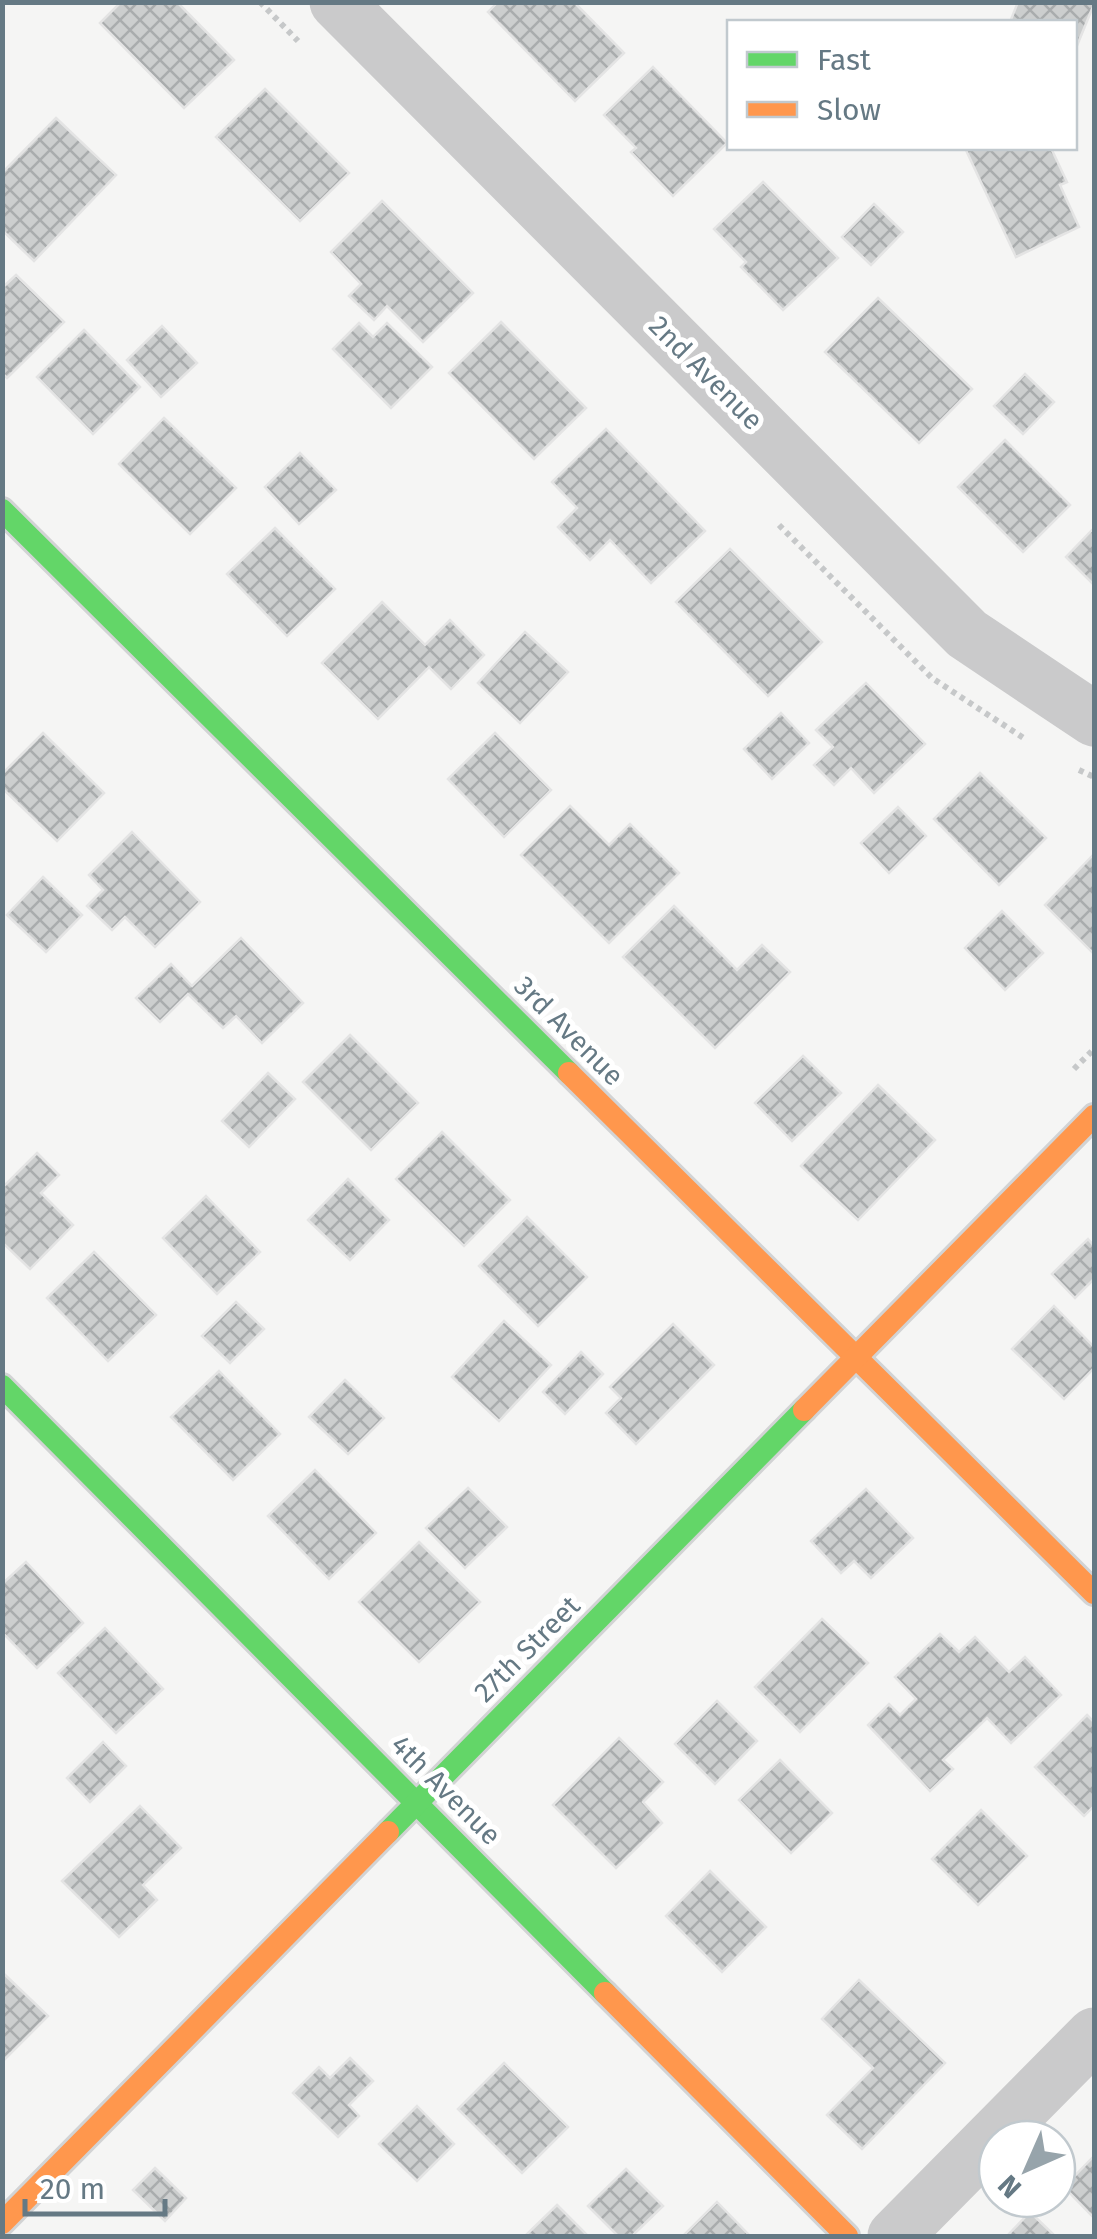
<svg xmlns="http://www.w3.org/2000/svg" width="1097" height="2239" viewBox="0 0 1097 2239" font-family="'Fira Sans',sans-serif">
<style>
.building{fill:url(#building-cross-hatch);stroke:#e4e4e4;stroke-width:2.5}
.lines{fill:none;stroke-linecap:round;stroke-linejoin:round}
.fast-casing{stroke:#d2d3d4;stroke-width:28}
.slow-casing{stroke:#d2d3d4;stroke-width:28}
.path{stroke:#c6c8c9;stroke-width:6;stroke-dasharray:5 5;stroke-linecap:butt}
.street{stroke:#cacacb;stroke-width:55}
.fast{stroke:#63d668;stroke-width:22}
.slow{stroke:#ff974d;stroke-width:22}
.labels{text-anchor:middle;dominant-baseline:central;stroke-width:10;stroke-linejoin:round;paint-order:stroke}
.street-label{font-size:28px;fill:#657984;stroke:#fff}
</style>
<defs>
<pattern id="building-cross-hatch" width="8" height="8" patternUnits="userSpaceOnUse" patternTransform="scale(2.5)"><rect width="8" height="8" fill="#cccece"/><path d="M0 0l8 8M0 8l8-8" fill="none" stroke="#a9acad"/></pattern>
</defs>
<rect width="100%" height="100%" fill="#f5f5f4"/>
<!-- building -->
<g class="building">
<path d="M121,2H177L234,60L184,108L100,23Z"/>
<path d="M498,2H574L624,53L575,101L488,12Z"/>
<path d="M1018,2H1094V4L1074,53V22H1010Z"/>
<path d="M653,67L727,143L673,196L631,152L636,148L604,115Z"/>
<path d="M265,89L349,173L300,221L216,137Z"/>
<path d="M56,118L116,175L34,261L2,230V173Z"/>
<path d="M965,148H1051L1067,182L1060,185L1079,227L1016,257Z"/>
<path d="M763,182L838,258L783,310L741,267L746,262L714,229Z"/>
<path d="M382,201L473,293L423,342L387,306L374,320L349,296L361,284L331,252Z"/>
<path d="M874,204L903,232L871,265L842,237Z"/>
<path d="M16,275L64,322L7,378L2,373V288Z"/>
<path d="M878,298L972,389L919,443L825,352Z"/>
<path d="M501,322L586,408L534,459L449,373Z"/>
<path d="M359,323L373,337L387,323L432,367L391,408L333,349Z"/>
<path d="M162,326L197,363L161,397L127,360Z"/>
<path d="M84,330L140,387L93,434L37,377Z"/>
<path d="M1025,374L1054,402L1023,434L994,406Z"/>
<path d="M164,418L236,488L190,534L119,464Z"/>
<path d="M606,429L705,531L651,583L610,540L590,560L558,527L577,508L552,482Z"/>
<path d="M1005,440L1070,505L1023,552L958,487Z"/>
<path d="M300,453L336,490L299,524L265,487Z"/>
<path d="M275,528L335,589L287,636L227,574Z"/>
<path d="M1094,528V585L1066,557Z"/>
<path d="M730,549L822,642L768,696L676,602Z"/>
<path d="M382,602L425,645L450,620L484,655L451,689L429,667L378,719L322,663Z"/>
<path d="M525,632L568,672L520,723L478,683Z"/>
<path d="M866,683L925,744L874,793L851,768L834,785L814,765L833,747L816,730Z"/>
<path d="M781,713L809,743L772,779L744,749Z"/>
<path d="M43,733L104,793L57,841L2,788V774Z"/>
<path d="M495,733L551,790L504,837L448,779Z"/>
<path d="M980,773L1046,838L999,885L934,819Z"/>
<path d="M570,806L609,845L630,824L679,873L609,943L521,855Z"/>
<path d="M898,807L926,836L889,873L861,843Z"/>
<path d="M132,832L200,902L155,947L125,917L112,930L87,906L103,890L89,875Z"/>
<path d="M1094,854V954L1045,905Z"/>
<path d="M43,877L82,915L46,952L7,915Z"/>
<path d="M674,906L737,970L762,945L790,972L715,1048L623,957Z"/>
<path d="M1002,911L1043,953L1005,990L965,948Z"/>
<path d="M241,938L303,1003L262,1043L236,1016L223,1028L188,994L160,1022L136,998L171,964L192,986Z"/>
<path d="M350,1035L418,1103L371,1150L303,1082Z"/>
<path d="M803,1056L841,1093L792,1141L755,1103Z"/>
<path d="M268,1073L295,1099L249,1147L222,1121Z"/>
<path d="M878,1085L935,1140L858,1220L801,1166Z"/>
<path d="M442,1132L510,1200L464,1246L396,1179Z"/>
<path d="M37,1153L59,1175L41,1193L73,1225L30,1269L2,1242V1188Z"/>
<path d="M348,1179L389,1220L350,1260L308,1220Z"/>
<path d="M206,1196L260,1252L217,1294L163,1238Z"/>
<path d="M527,1217L587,1277L538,1326L479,1266Z"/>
<path d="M1088,1239L1094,1246V1279L1075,1298L1052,1274Z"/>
<path d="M94,1252L156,1315L108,1361L47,1298Z"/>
<path d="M236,1302L264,1329L230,1363L202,1336Z"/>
<path d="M1054,1306L1094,1347V1368L1064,1399L1012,1349Z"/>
<path d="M504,1321L551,1365L499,1421L452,1377Z"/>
<path d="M673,1324L714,1365L636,1444L606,1413L621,1398L610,1387Z"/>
<path d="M581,1352L603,1374L565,1414L543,1392Z"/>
<path d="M219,1371L280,1434L233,1480L171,1417Z"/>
<path d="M345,1380L384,1418L348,1454L309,1417Z"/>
<path d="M315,1470L376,1533L329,1579L268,1516Z"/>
<path d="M468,1488L507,1527L465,1568L426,1528Z"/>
<path d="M866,1489L913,1538L871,1578L854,1561L841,1573L811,1541Z"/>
<path d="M419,1542L480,1602L419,1662L359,1602Z"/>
<path d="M26,1562L83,1623L37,1668L2,1632V1584Z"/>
<path d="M822,1619L868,1663L800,1732L755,1687Z"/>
<path d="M105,1628L163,1689L116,1733L58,1673Z"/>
<path d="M940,1634L959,1652L975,1637L1009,1672L1025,1657L1061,1695L1011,1743L987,1718L943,1760L953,1769L930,1791L868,1725L889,1704L900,1715L916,1699L895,1677Z"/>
<path d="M717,1701L757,1741L715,1784L675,1744Z"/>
<path d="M1087,1715L1094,1722V1806L1084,1816L1035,1767Z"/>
<path d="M619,1738L663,1782L643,1802L662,1823L616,1868L553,1805Z"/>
<path d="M103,1742L126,1766L90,1802L67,1778Z"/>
<path d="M780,1760L832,1813L791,1853L739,1800Z"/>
<path d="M140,1806L181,1848L143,1885L157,1900L119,1937L62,1881Z"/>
<path d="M981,1810L1027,1856L978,1905L932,1859Z"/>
<path d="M710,1871L766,1927L722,1972L666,1916Z"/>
<path d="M2,1972L48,2016L2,2062Z"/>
<path d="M859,1980L945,2063L862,2149L827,2115L873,2068L822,2019Z"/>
<path d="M350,2058L373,2081L349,2105L359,2116L338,2137L293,2093L319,2067L330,2078Z"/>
<path d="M504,2063L568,2127L522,2173L458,2109Z"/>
<path d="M417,2106L454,2144L417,2181L379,2144Z"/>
<path d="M1094,2156V2218L1064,2187Z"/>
<path d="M155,2168L186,2198L165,2221L133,2190Z"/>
<path d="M626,2169L663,2206L632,2236H618L588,2206Z"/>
<path d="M717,2202L750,2236H683Z"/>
<path d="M557,2205L588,2236H525Z"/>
<path d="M1030,2212L1055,2236H1007Z"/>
</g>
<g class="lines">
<!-- fast casing -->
<g class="fast-casing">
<g id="fast">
<path d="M2,510L569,1073"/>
<path d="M2,1386L605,1993"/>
<path d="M388,1832L804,1410"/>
</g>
</g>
<!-- slow casing -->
<g class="slow-casing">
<g id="slow">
<path d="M569,1073L1094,1593"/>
<path d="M804,1410L1094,1116"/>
<path d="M605,1993L847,2236"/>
<path d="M2,2223L388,1832"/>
</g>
</g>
<!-- path -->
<g class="path">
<path d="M260,2L298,41"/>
<path d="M779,525L932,678L1025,739"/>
<path d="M1079,770L1094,777"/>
<path d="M1074,1069L1094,1049"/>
</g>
<!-- street -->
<g class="street">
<path d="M337,2L967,634L1094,719"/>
<path d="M895,2236L1094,2035"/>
</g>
<!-- fast -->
<use href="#fast" class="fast"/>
<!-- slow -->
<use href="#slow" class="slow"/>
</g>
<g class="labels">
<!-- street labels -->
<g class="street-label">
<text transform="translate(706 373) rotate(45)">2nd Avenue</text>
<text transform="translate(569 1031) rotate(45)">3rd Avenue</text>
<text transform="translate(527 1649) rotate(-45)">27th Street</text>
<text transform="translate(446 1790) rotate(45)">4th Avenue</text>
</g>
</g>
<!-- border -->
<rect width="1097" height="2239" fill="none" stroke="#657984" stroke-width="10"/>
<!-- legend -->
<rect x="727" y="20" width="350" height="130" fill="#ffffff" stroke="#c1c9ce" stroke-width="2.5"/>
<rect x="747" y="52" width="50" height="15" fill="#63d668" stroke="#c1c9ce" stroke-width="2.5"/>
<text x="817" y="70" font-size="30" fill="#657984">Fast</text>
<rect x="747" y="102" width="50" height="15" fill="#ff974d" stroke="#c1c9ce" stroke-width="2.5"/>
<text x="817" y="120" font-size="30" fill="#657984">Slow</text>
<!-- north arrow -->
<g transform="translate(1027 2169) rotate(225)"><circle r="48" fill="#ffffff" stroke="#c1c9ce" stroke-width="2.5"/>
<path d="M0-8L18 38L0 25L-18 38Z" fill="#97a4ab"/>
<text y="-15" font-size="28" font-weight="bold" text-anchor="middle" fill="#657984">N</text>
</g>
<!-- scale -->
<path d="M25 2199v15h140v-15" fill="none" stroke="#657984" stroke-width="5"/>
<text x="40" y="2199" font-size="30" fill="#657984" stroke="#ffffff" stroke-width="8" paint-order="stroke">20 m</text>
</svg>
